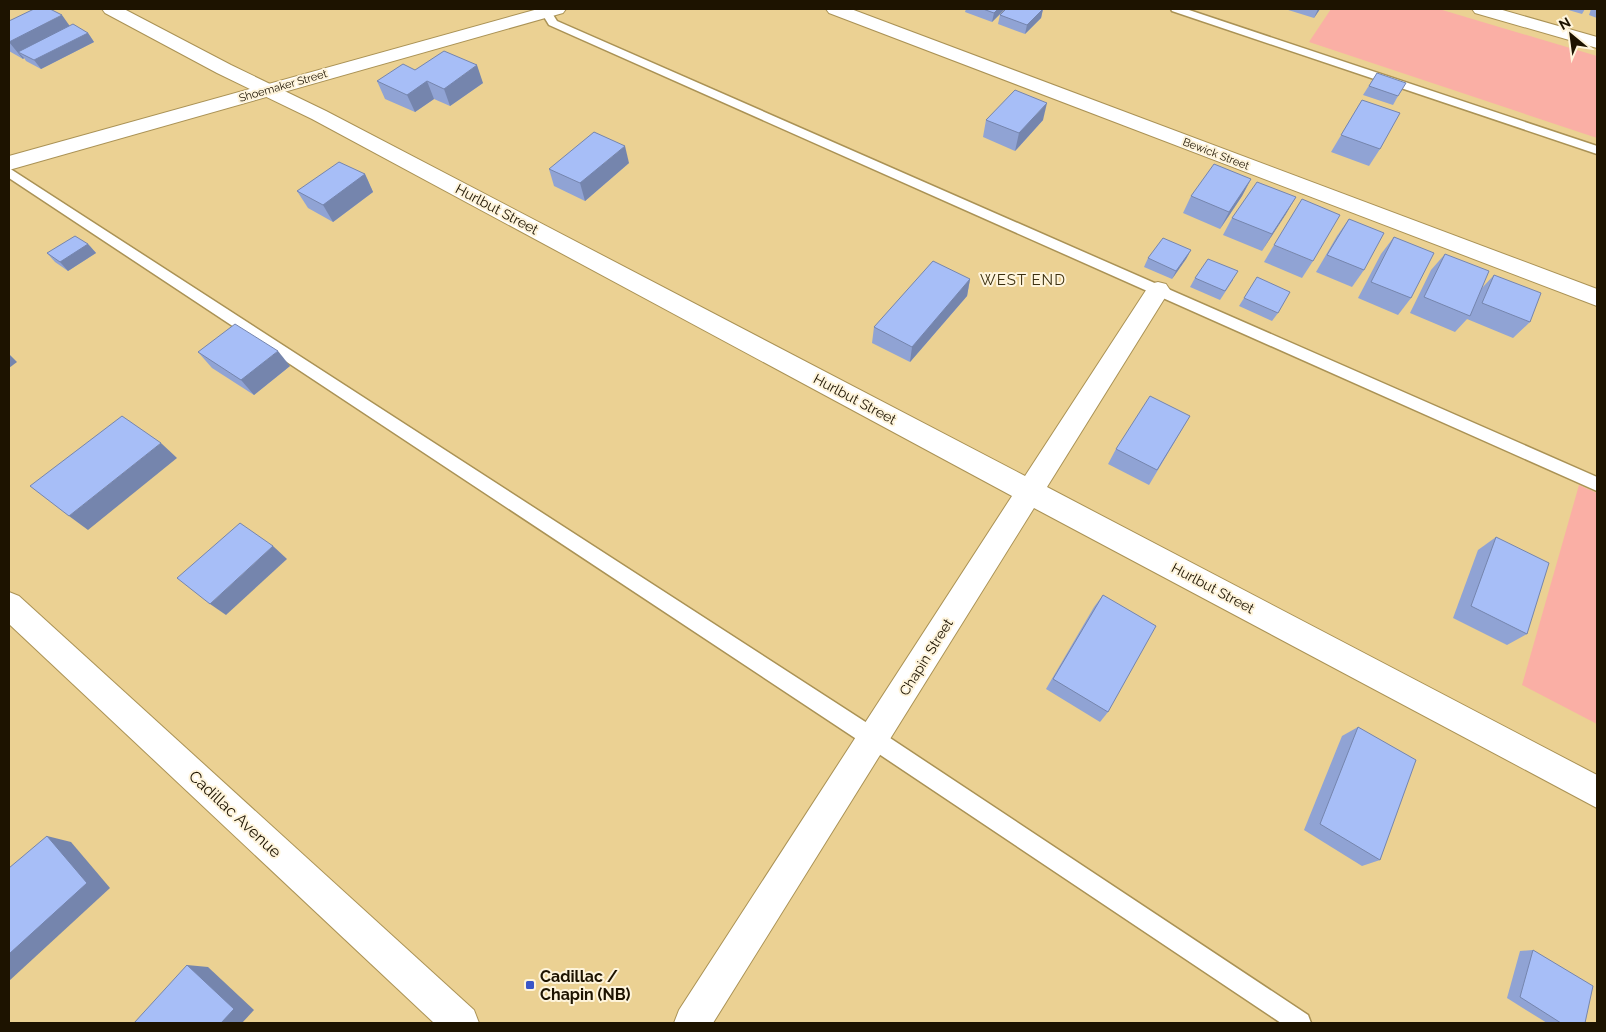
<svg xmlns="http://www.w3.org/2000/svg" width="1606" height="1032" viewBox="0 0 1606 1032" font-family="Raleway,sans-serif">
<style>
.green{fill:#faafa5}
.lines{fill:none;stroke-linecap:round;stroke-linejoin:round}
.lane-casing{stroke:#aa9255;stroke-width:3}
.street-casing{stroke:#aa9255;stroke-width:2}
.secondary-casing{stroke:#aa9255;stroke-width:2}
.lane{fill:#fff;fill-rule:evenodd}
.street{fill:#fff;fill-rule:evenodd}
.secondary{fill:#fff;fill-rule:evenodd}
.wall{fill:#90a3d4}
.shaded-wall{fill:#7585ad}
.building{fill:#a7bef7;stroke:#7585ad}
.poi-dot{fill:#3956c8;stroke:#fef4db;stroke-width:2}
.labels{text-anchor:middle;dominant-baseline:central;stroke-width:4;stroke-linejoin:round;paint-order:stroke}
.far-street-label{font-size:11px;fill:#1d1300;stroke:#fef4db}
.street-label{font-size:14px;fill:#1d1300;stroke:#fef4db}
.neighbourhood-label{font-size:15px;letter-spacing:1px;fill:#3c2f0f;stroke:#fef4db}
.near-street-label{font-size:16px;fill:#1d1300;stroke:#fef4db}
.near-poi-label{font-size:16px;font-weight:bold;fill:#1d1300;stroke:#fef4db;text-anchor:start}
</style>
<rect width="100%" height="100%" fill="#ebd193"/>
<!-- green -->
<g class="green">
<path d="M1331,9H1439L1597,56V138L1309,42Z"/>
<path d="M1579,485L1597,493V724L1522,685Z"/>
</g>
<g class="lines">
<!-- lane casing -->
<g class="lane-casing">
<g id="lane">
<path d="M546,9L550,10L557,21L1597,477V491L549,25L541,12Z"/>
<path d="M1171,9H1186L1597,146V154L1172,11Z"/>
<path d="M9,168L881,732L1308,1015L1311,1023H1281L867,746L9,178Z"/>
</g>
</g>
<!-- street casing -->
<g class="street-casing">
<g id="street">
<path d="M102,9H124L231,65L326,111L1025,476L1150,284L1158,282L1166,284L1170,290L1166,296L1047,487L1597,775V808L1034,508L713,1023H674L679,1010L1012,496L312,119L217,73L105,13Z"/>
<path d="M826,9H851L1597,289V306L829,13Z"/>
<path d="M1472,9H1499L1597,37V48L1475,13Z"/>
</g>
</g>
<!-- secondary casing -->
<g class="secondary-casing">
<g id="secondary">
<path d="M538,9H566L563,13L9,170V156Z"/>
<path d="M9,592L19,596L474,1010L479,1023H434L9,624Z"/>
</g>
</g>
<!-- lane -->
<use href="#lane" class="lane"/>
<!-- street -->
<use href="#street" class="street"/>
<!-- secondary -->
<use href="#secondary" class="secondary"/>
</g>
<!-- wall -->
<g class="wall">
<path d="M966,9H1005L992,22L965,12Z"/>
<path d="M1043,9L1041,18L1025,34L998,24L1000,15Z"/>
<path d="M1285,9H1320L1314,18Z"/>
<path d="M1565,9H1585L1582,14Z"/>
<path d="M1591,9H1597V18L1589,15Z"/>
<path d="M9,21L69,26L88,33L94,42L41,69L26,61L24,58L23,59L9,51Z"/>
<path d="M415,70L483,83L450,106L434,99L415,112L385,99L377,81Z"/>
<path d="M1377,73L1398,96L1393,105L1363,95Z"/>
<path d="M1362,100L1380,149L1369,166L1331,152Z"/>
<path d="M986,120H1043L1015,151L983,137Z"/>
<path d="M629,163L585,201L554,186L549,169Z"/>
<path d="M365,174L373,192L333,222L308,208L297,191Z"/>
<path d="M1251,179L1242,196L1220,229L1183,213L1191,196Z"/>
<path d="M1296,197L1262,251L1223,235L1232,218Z"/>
<path d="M1349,219L1364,270L1352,287L1316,272L1337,236Z"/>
<path d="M1394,237L1411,298L1398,315L1358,298L1381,254Z"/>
<path d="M88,244L96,253L68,271L55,262L47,253Z"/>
<path d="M1274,245L1313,261L1302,278L1264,262Z"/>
<path d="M1191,250L1186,259L1172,279L1144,267L1148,258Z"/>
<path d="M1445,254L1481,289L1494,275L1530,322L1513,338L1467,319L1468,318L1455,332L1410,313L1431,270Z"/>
<path d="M1195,278L1233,280L1220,300L1190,287Z"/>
<path d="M970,279L967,296L910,362L872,343L874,327Z"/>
<path d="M1244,298L1278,313L1272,321L1239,306Z"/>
<path d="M198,352L290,366L254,395L212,368Z"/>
<path d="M1190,416L1149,485L1108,464L1116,449Z"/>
<path d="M1496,537L1527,634L1507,645L1453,618L1478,550Z"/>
<path d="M1103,595L1108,712L1100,722L1046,689L1094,607Z"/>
<path d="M1358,727L1380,860L1362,866L1304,830L1342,736Z"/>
<path d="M1533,950L1585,1023H1547L1507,998L1520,951Z"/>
</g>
<!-- shaded-wall -->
<g class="shaded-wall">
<path d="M998,9H1005L992,22L994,13Z"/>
<path d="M1043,9L1041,18L1025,34L1027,25Z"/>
<path d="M1318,9H1320L1314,18Z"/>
<path d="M62,15L74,32L18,52L24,58L23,59L9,42Z"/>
<path d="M88,33L94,42L41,69L34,60Z"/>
<path d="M477,65L483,83L450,106L444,89Z"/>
<path d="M427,81L434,99L415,112L407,95Z"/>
<path d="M1047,103L1043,120L1015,151L1019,133Z"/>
<path d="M625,146L629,163L585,201L580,183Z"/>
<path d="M365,174L373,192L333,222L323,205Z"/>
<path d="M1251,179L1242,196L1220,229L1229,212Z"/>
<path d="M1296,197L1286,214L1262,251L1272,234Z"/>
<path d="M88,244L96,253L68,271L60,262Z"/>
<path d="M1191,250L1186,259L1172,279L1176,271Z"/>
<path d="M970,279L967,296L910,362L912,347Z"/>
<path d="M278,351L290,366L254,395L241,380Z"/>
<path d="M9,354L17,362L9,368Z"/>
<path d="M161,443L177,458L88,530L69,516Z"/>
<path d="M273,546L287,559L226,615L210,604Z"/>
<path d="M47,836L71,842L110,888L9,981V954Z"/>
<path d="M187,965L208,967L254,1010L242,1023H221Z"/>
</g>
<!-- building -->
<g class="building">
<path d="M34,9H50L62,15L9,42V21Z"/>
<path d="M983,9H998L994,13Z"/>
<path d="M1006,9H1043L1027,25L1000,15Z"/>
<path d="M73,24L88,33L34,60L18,52Z"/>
<path d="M444,51L477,65L444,89L427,81L407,95L377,81L403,64L415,70Z"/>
<path d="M1377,73L1406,83L1398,96L1369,86Z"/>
<path d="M1015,90L1047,103L1019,133L986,120Z"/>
<path d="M1362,100L1400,113L1380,149L1341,135Z"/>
<path d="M594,132L625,146L580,183L549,169Z"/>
<path d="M339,162L365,174L323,205L297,191Z"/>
<path d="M1214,164L1251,179L1229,212L1191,196Z"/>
<path d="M1257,182L1296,197L1272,234L1232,218Z"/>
<path d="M1302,199L1340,215L1313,261L1274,245Z"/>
<path d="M1349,219L1384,233L1364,270L1327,255Z"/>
<path d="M75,236L88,244L60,262L47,253Z"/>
<path d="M1394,237L1434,253L1411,298L1371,282Z"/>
<path d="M1163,238L1191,250L1176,271L1148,258Z"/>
<path d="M1445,254L1489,271L1470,316L1424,297Z"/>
<path d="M1208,259L1238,271L1225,291L1195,278Z"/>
<path d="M933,261L970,279L912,347L874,327Z"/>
<path d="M1494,275L1541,293L1530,322L1482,303Z"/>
<path d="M1257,277L1290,292L1278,313L1244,298Z"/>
<path d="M235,324L278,351L241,380L198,352Z"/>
<path d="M1150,396L1190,416L1157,470L1116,449Z"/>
<path d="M122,416L161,443L69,516L30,486Z"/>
<path d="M240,523L273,546L210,604L177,578Z"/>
<path d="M1496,537L1549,563L1527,634L1471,606Z"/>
<path d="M1103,595L1156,626L1108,712L1053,679Z"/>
<path d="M1358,727L1416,760L1380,860L1320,824Z"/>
<path d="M47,836L87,883L9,954V868Z"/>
<path d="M1533,950L1593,986L1585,1023H1561L1520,997Z"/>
<path d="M187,965L234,1009L221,1023H134Z"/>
</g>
<!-- markers -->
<rect class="poi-dot" x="525" y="980" width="10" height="10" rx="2.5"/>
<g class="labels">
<!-- far-street labels -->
<g class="far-street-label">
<text transform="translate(283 86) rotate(-16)">Shoemaker Street</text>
<text transform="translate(1216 154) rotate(21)">Bewick Street</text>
</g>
<!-- street labels -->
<g class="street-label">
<text transform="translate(497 209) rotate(28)">Hurlbut Street</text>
<text transform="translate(855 399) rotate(28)">Hurlbut Street</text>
<text transform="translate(1213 588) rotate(28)">Hurlbut Street</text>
<text transform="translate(926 657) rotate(-58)">Chapin Street</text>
</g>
<!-- neighbourhood labels -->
<g class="neighbourhood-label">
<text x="1023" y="280">WEST END</text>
</g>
<!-- near-street labels -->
<g class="near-street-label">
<text transform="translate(235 814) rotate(43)">Cadillac Avenue</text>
</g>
<!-- near-poi labels -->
<g class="near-poi-label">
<text x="540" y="976">Cadillac /<tspan x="540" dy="18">Chapin (NB)</tspan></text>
</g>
</g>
<!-- border -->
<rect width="1606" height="1032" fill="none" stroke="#1d1300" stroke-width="20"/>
<!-- north arrow -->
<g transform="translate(1571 35) rotate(331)" stroke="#fef4db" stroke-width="4" paint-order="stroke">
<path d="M0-4L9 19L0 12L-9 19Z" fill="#1d1300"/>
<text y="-8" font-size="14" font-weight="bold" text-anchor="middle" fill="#1d1300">N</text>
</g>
</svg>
